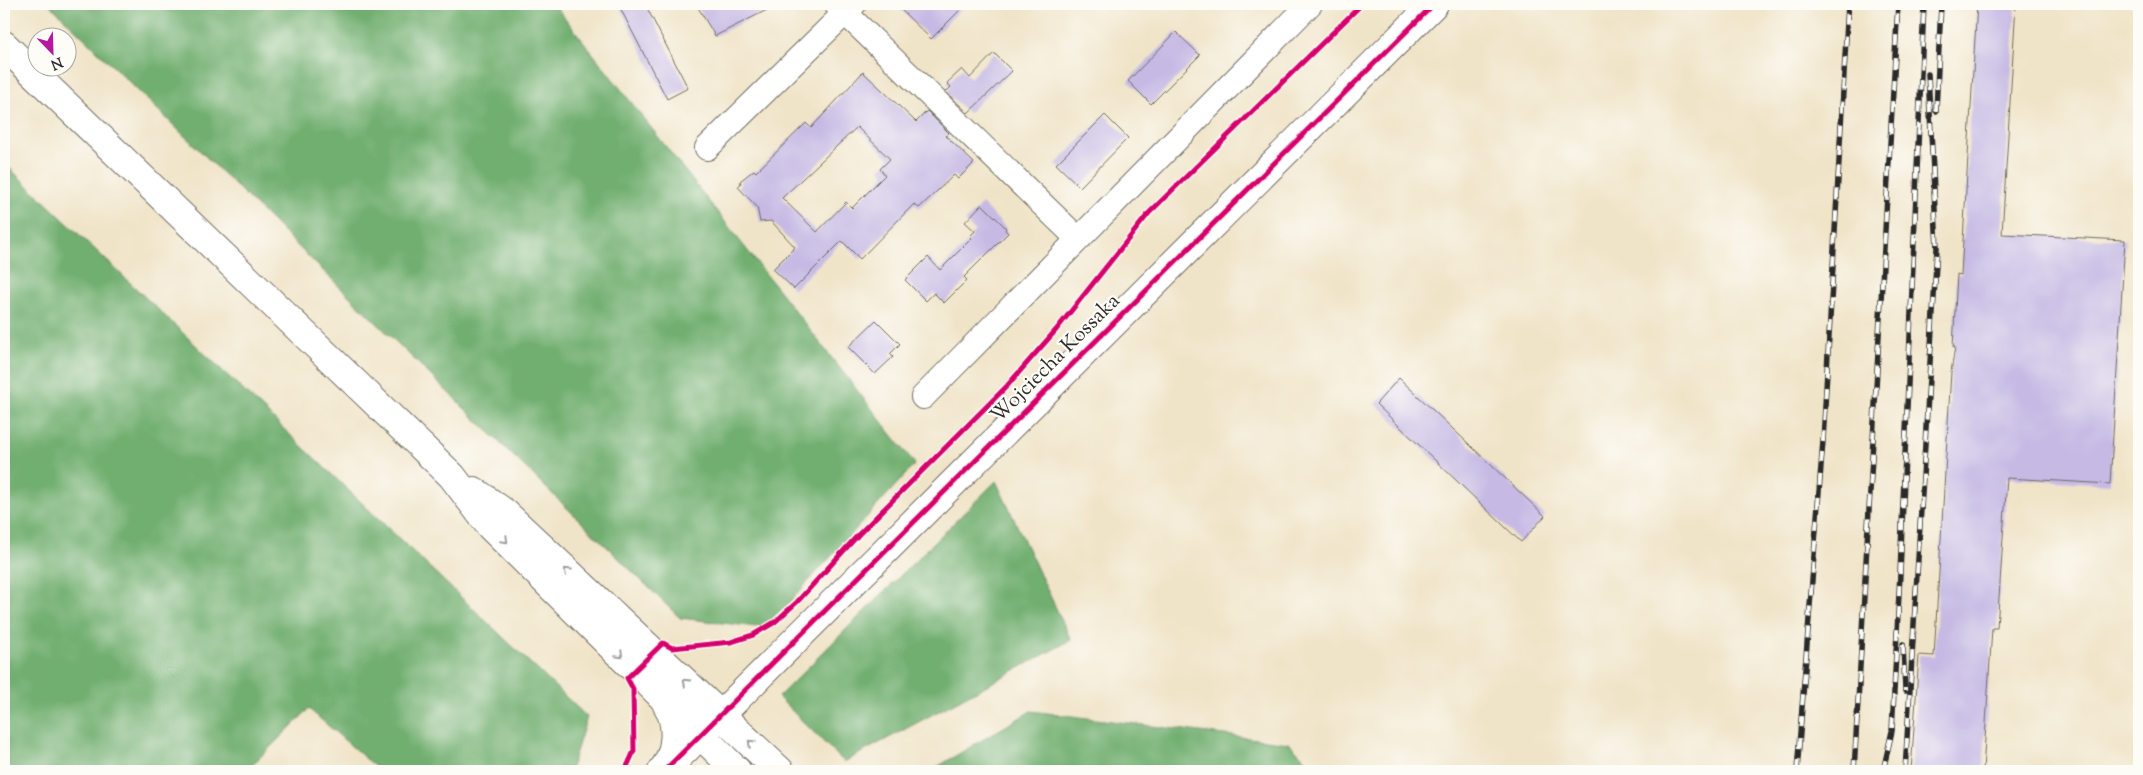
<svg xmlns="http://www.w3.org/2000/svg" width="2143" height="775" viewBox="0 0 2143 775" font-family="'Sorts Mill Goudy',serif">
<style>
.forest{fill:#71af6f;stroke:#4e6d4d}
.building{fill:#c6b9e4;fill-rule:evenodd}
.lines{fill:none;stroke-linecap:round;stroke-linejoin:round}
.street-casing{stroke:#706c62;stroke-width:26}
.secondary-casing{stroke:#706c62;stroke-width:30}
.highway-casing{stroke:#706c62;stroke-width:30}
.street{stroke:#fff;stroke-width:24}
.secondary{stroke:#fff;stroke-width:28}
.highway{stroke:#fff;stroke-width:28}
.rail-casing{stroke:#2b2b2b;stroke-width:5.5}
.rail{stroke:#fdfcf7;stroke-width:4;stroke-dasharray:11;stroke-linecap:butt}
.cycleway-casing{stroke:#fdfcf7;stroke-width:8}
.cycleway{stroke:#d6006c;stroke-width:5}
.oneway{stroke:#a0a0a0}
.labels{text-anchor:middle;dominant-baseline:central;stroke-width:4.5;stroke-linejoin:round;paint-order:stroke}
.street-label{font-size:21px;fill:#2b2b2b;stroke:#fdfcf7}
</style>
<rect width="100%" height="100%" fill="#fdfcf7"/>
<filter id="ink" filterUnits="userSpaceOnUse"><feTurbulence type="fractalNoise" baseFrequency=".02" numOctaves="2"/><feDisplacementMap in="SourceGraphic" scale="10" xChannelSelector="R" yChannelSelector="G"/><feConvolveMatrix kernelMatrix="1 2 1 2 8 2 1 2 1" color-interpolation-filters="sRGB"/></filter>
<filter id="wash" filterUnits="userSpaceOnUse"><feTurbulence type="fractalNoise" baseFrequency=".0096" numOctaves="4" result="noise"/><feDisplacementMap in="SourceGraphic" scale="20" xChannelSelector="R" yChannelSelector="G"/><feGaussianBlur stdDeviation="1.12" result="paint"/><feColorMatrix in="noise" values="0 0 0 0 0 0 0 0 0 0 0 0 0 0 0 0 0 1.4 0 .05"/><feComposite in="paint" operator="in"/></filter>
<g filter="url(#wash)">
<rect width="100%" height="100%" fill="#f0e4c8"/>
<!-- forest -->
<g class="forest">
<path d="M49,4H554L915,464L766,628L680,618Z"/>
<path d="M4,163L587,717L570,771H380L309,709L246,771H4Z"/>
<path d="M996,481L1071,640L844,762L778,697Z"/>
<path d="M1031,711L1289,743L1317,771H930Z"/>
</g>
<g id="blocks">
<!-- building -->
<g class="building">
<path d="M618,4H645L688,88L667,99Z"/>
<path d="M696,4H779L715,36Z"/>
<path d="M895,4H966L931,39Z"/>
<path d="M1977,4H2016L2002,234L2125,240L2110,484L2007,478L1997,628H1992L1983,771H1911L1919,655L1934,656L1951,372L1955,347H1953L1957,274L1961,275Z"/>
<path d="M1176,32L1200,55L1151,104L1128,81Z"/>
<path d="M994,53L1012,71L968,113L946,92L951,87L947,83L962,69L970,78Z"/>
<path d="M863,72L916,122L927,111L949,133L946,136L974,163L958,179L954,175L919,208L914,204L860,259L842,241L794,289L773,269L795,247L771,221L760,222L757,207L738,187L741,183L740,181L754,170L756,172L806,123L811,128ZM857,127L890,159L880,169L885,175L852,208L846,202L817,232L782,198Z"/>
<path d="M1105,115L1128,138L1080,187L1056,164Z"/>
<path d="M982,204L1006,228L1005,230L1008,233L964,277L967,280L944,303L934,293L926,301L905,280L928,257L940,270L972,238L970,236L975,231L965,222Z"/>
<path d="M876,320L900,344L890,354L893,357L875,374L848,347Z"/>
<path d="M1399,378L1545,516L1521,542L1376,404Z"/>
</g>
</g>
</g>
<g filter="url(#ink)">
<use href="#blocks" fill-opacity="0" stroke="#706c62" stroke-width="1"/>
<g class="lines">
<!-- street casing -->
<g class="street-casing">
<g id="street">
<path d="M836,4L1078,239"/>
<path d="M707,148L854,4"/>
<path d="M923,397L1310,4"/>
</g>
</g>
<!-- secondary casing -->
<g class="secondary-casing">
<path id="secondary" d="M664,771L1434,4"/>
</g>
<!-- highway casing -->
<g class="highway-casing">
<g id="highway">
<path d="M4,45L452,476L490,526L737,771"/>
<path d="M474,491L505,513L780,771"/>
<path d="M662,771C677,753 679,723 666,703"/>
</g>
</g>
<!-- street -->
<use href="#street" class="street"/>
<!-- secondary -->
<use href="#secondary" class="secondary"/>
<!-- highway -->
<use href="#highway" class="highway"/>
<!-- rail casing -->
<g class="rail-casing">
<g id="rail">
<path d="M1936,111L1941,4"/>
<path d="M1903,644L1905,691"/>
<path d="M1797,771L1823,441L1848,4"/>
<path d="M1854,771L1898,4"/>
<path d="M1883,771L1892,731L1900,574L1924,4"/>
<path d="M1905,771L1937,248L1928,74"/>
</g>
</g>
<!-- rail -->
<use href="#rail" class="rail"/>
<!-- cycleway casing -->
<g class="cycleway-casing">
<g id="cycleway">
<path d="M625,771L634,751L633,689L627,678L663,643L672,648L731,642L753,635L775,622L797,602L859,534L1007,386L1056,330L1149,213L1362,4"/>
<path d="M664,771L1434,4"/>
</g>
</g>
<!-- cycleway -->
<use href="#cycleway" class="cycleway"/>
</g>
<!-- one-way arrows -->
<defs><path id="oneway-chevron" d="M-2-3.5L2.5 0L-2 3.5" fill="none" stroke-width="1.6" stroke-linecap="round" stroke-linejoin="round" transform="scale(1.25)"/></defs>
<g class="oneway">
<use href="#oneway-chevron" transform="translate(505 540) rotate(45)"/>
<use href="#oneway-chevron" transform="translate(567 571) rotate(-137)"/>
<use href="#oneway-chevron" transform="translate(620 655) rotate(45)"/>
<use href="#oneway-chevron" transform="translate(686 682) rotate(-137)"/>
<use href="#oneway-chevron" transform="translate(751 743) rotate(-136)"/>
</g>
</g>
<g class="labels">
<!-- street labels -->
<g class="street-label">
<text transform="translate(1056 359) rotate(-45)">Wojciecha Kossaka</text>
</g>
</g>
<!-- margin -->
<rect width="2143" height="775" fill="none" stroke="#fdfcf7" stroke-width="20"/>
<!-- north arrow -->
<g transform="translate(52 52) rotate(157)"><circle r="24" fill="#fdfcf7" stroke="#a9a8a5"/>
<path d="M0-4L9 19L0 12L-9 19Z" fill="#b5179e"/>
<text y="-8" font-size="14" font-weight="bold" text-anchor="middle" fill="#2b2b2b">N</text>
</g>
</svg>
